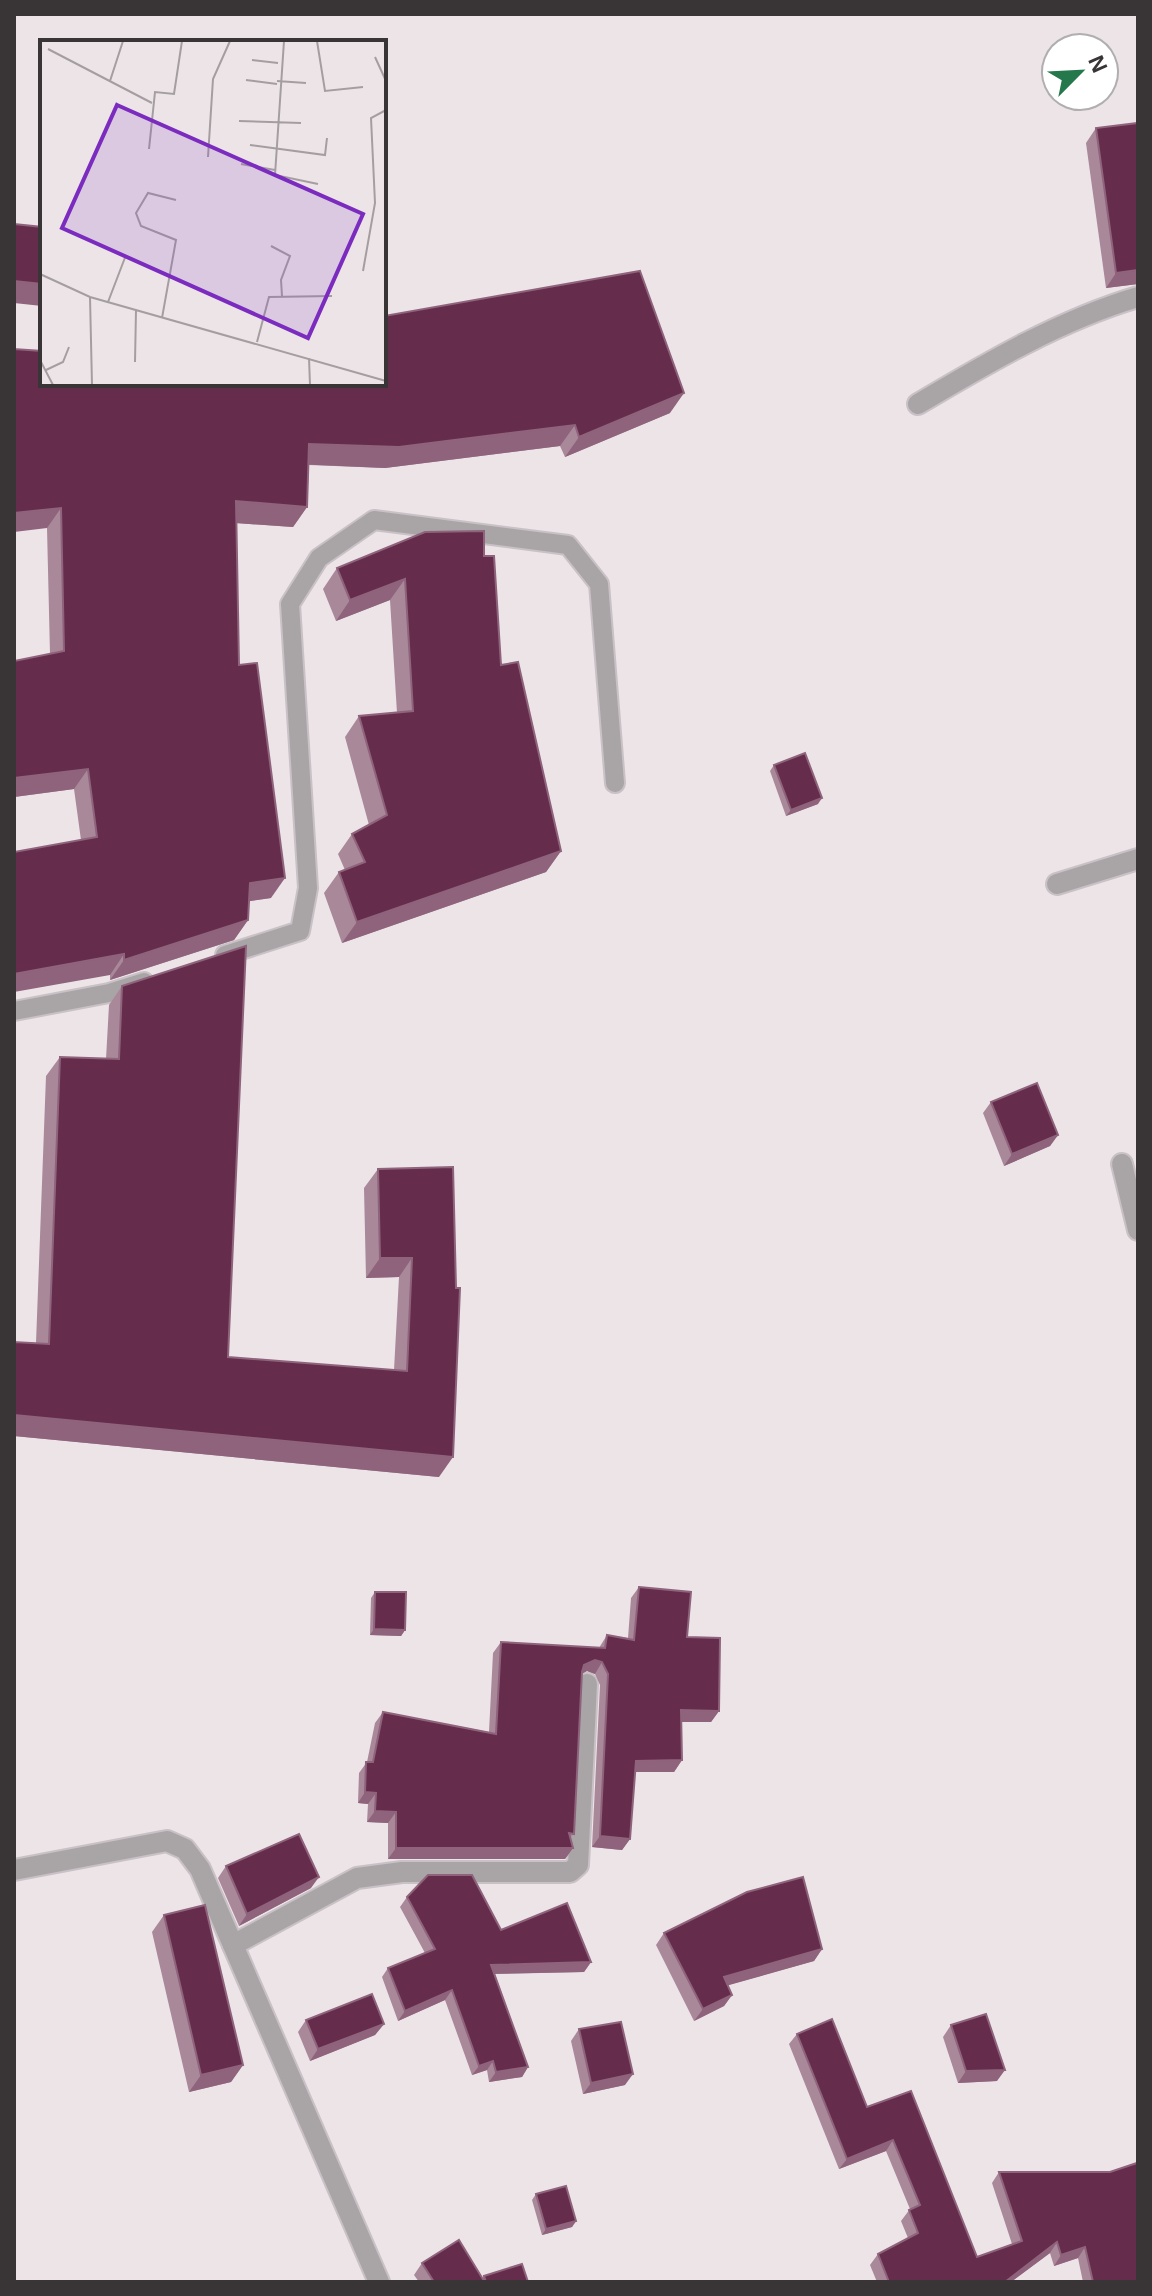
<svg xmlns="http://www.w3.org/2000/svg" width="1152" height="2296" viewBox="0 0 1152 2296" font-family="Helvetica,sans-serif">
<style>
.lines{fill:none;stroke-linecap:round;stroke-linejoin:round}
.service-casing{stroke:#c9c1c5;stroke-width:22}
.minor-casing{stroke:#c9c1c5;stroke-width:24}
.service{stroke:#a9a5a7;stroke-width:18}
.minor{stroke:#a9a5a7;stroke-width:20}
.wall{fill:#a9889a}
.shaded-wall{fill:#8e637b}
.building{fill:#652c4c;stroke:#8e637b;stroke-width:2}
.inset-road{fill:none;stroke:#a59ea1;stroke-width:2}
.view{fill:#7b2cbf;fill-opacity:0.15;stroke:#7b2cbf;stroke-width:4}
.inset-edge{fill:none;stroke:#393537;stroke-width:4}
</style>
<rect width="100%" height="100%" fill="#ede4e8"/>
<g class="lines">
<!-- service casing -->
<g class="service-casing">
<g id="service">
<path d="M225,955L300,931L308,888L290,604L319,558L374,520L568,545L599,584L615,783"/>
<path d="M14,1011L109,993L144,982"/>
</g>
</g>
<!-- minor casing -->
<g class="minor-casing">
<g id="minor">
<path d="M918,404C987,363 1060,320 1138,297"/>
<path d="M1057,884L1138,859"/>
<path d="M1122,1164L1138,1230"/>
<path d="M14,1870L167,1841L185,1849L200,1869L379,2282"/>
<path d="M233,1945L357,1878L402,1872H570L578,1865L587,1684"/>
</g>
</g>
<!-- service -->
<use href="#service" class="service"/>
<!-- minor -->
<use href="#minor" class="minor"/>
</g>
<!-- wall -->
<g class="wall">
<path d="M1138,123V284L1106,288L1086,143L1096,128Z"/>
<path d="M14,349L670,413L565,457L560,446L385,468L309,465L307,507L293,527L236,523L239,665L271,898L249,901L248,920L234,940L110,980V975L81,840L74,789L14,797V661L50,654L47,528Z"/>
<path d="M484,556L501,665L561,851L546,872L342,943L324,893L339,872L345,870L338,854L352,834L369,825L345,737L359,716L397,713L390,600L336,621L323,589L337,568Z"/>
<path d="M774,765L818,804L786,816L770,771Z"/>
<path d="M122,986L228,1357L394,1370L399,1277L366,1278L364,1188L378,1169L453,1167L439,1477L14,1436V1342L36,1343L46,1076L60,1057L106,1059L109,1005Z"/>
<path d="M991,1102L1058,1135L1050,1146L1004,1166L983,1113Z"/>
<path d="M639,1587L687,1637L719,1711L711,1722H681L682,1760L674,1772H635L630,1839L622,1850L592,1847L600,1685L595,1674L587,1671L582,1674L574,1834L570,1838L573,1848L565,1859H388V1823L367,1822L368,1804L358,1803L359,1773L367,1762L375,1723L383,1712L489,1732L493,1653L501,1642L599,1648L607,1635L628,1638L631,1598Z"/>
<path d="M375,1592L405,1630L401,1636L370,1635L371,1598Z"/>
<path d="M226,1866L311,1888L239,1926L218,1878Z"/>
<path d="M407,1897L591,1962L584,1972L495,1974L528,2067L522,2077L489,2082L487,2070L472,2075L445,2000L398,2021L382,1977L388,1968L425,1953L400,1907Z"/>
<path d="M164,1915L243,2065L231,2082L189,2092L152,1932Z"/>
<path d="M664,1933L822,1949L814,1961L728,1985L732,1995L724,2006L694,2021L656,1945Z"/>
<path d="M306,2020L384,2024L375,2035L310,2061L298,2032Z"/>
<path d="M951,2025L997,2081L958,2083L943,2037Z"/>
<path d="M579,2029L625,2085L583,2094L571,2041Z"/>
<path d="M797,2034L867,2107L911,2091L977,2257L1012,2244L992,2183L999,2172L1138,2282H1083L1078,2258L1054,2266L1050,2253L1011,2282H877L870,2265L878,2254L908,2238L901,2221L910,2209L886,2151L839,2169L789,2044Z"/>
<path d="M536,2194L576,2221L572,2227L542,2235L532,2200Z"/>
<path d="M422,2263L482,2278L484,2276L528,2282H419L414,2275Z"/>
</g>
<!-- shaded-wall -->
<g class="shaded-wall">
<path d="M1138,270V284L1106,288L1116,273Z"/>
<path d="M14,281L42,284V306L14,303Z"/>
<path d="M684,393L670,413L565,457L579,437Z"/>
<path d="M575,425L560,446L385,468L295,464L309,444Z"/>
<path d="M236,501L307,507L293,527L221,522Z"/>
<path d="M61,508L47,528L14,532V513Z"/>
<path d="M405,579L390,600L336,621L350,600Z"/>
<path d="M88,769L74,789L14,797V778Z"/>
<path d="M822,798L818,804L786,816L791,810Z"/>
<path d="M561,851L546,872L342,943L357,922Z"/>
<path d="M285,878L271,898L236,903L250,883Z"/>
<path d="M248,920L234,940L110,980L124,960Z"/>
<path d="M124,954L110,975L14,992V974Z"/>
<path d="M1058,1135L1050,1146L1004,1166L1012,1154Z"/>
<path d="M380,1258H412L399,1277L366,1278Z"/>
<path d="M14,1415L453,1457L439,1477L14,1436Z"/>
<path d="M374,1629L405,1630L401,1636L370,1635Z"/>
<path d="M595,1660L602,1662L595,1674L587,1671L577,1676L584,1665Z"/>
<path d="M681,1710L719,1711L711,1722H673Z"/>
<path d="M682,1760L674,1772H628L636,1761Z"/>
<path d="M365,1792L376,1793L368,1804L358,1803Z"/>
<path d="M375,1811L396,1812L388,1823L367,1822Z"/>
<path d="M600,1836L630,1839L622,1850L592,1847Z"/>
<path d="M396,1848H573L565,1859H388Z"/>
<path d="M319,1877L311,1888L239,1926L247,1914Z"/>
<path d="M822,1949L814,1961L715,1989L724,1977Z"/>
<path d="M591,1962L584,1972L485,1974L491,1965Z"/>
<path d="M452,1990L445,2000L398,2021L405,2011Z"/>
<path d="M732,1995L724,2006L694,2021L703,2009Z"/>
<path d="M384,2024L375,2035L310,2061L318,2049Z"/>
<path d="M493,2061L487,2070L472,2075L479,2066Z"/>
<path d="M243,2065L231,2082L189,2092L201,2075Z"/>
<path d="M528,2067L522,2077L489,2082L496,2072Z"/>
<path d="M1005,2070L997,2081L958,2083L966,2071Z"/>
<path d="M633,2074L625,2085L583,2094L591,2083Z"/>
<path d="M893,2140L886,2151L839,2169L847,2159Z"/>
<path d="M576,2221L572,2227L542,2235L546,2229Z"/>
<path d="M1057,2242L1050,2253L1011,2282H1005Z"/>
<path d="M1085,2247L1078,2258L1054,2266L1061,2255Z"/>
</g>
<!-- building -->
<g class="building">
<path d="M1138,123V270L1116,273L1096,128Z"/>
<path d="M14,224L42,227V284L14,281Z"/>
<path d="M640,271L684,393L579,437L575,425L399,447L309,444L307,507L236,501L239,665L257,663L285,878L250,883L248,920L124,960V954L14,974V852L97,837L88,769L14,778V661L64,651L61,508L14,513V349L42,351V384H384V316Z"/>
<path d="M484,531V556H494L501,665L518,662L561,851L357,922L339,872L365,862L352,834L387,815L359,716L413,711L405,579L350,600L337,568L425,532Z"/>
<path d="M805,753L822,798L791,810L774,765Z"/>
<path d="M246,946L228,1357L407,1371L412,1258H380L378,1169L453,1167L456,1288H460L453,1457L14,1415V1342L49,1344L60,1057L119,1059L122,986Z"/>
<path d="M1037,1083L1058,1135L1012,1154L991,1102Z"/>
<path d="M639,1587L691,1592L687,1637L720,1638L719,1711L681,1710L682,1760L636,1761L630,1839L600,1836L608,1674L602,1662L595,1660L584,1665L582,1672L574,1834L569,1833L573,1848H396V1812L375,1811L376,1793L365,1792L366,1762H373L383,1712L496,1734L501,1642L605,1648L607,1635L634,1640Z"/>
<path d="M375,1592H406L405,1630L374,1629Z"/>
<path d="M299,1834L319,1877L247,1914L226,1866Z"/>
<path d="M428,1875H472L501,1930L567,1903L591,1962L491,1965L528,2067L496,2072L493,2061L479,2066L452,1990L405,2011L388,1968L435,1949L407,1897Z"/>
<path d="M803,1877L822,1949L724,1977L732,1995L703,2009L664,1933L747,1892Z"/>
<path d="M205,1905L243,2065L201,2075L164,1915Z"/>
<path d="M372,1994L384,2024L318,2049L306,2020Z"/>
<path d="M986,2014L1005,2070L966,2071L951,2025Z"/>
<path d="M832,2019L867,2107L911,2091L977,2257L1022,2241L999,2172H1110L1137,2163L1138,2282H1093L1085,2247L1061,2255L1057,2242L1005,2282H889L878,2254L918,2233L909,2210L920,2205L893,2140L847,2159L797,2034Z"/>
<path d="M621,2022L633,2074L591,2083L579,2029Z"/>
<path d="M566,2186L576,2221L546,2229L536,2194Z"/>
<path d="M459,2240L484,2281L482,2282H434L422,2263Z"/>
<path d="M522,2264L528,2282H486L484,2276Z"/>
</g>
<!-- overview -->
<g transform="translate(40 40)">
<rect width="346" height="346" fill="#ede4e8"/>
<path class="inset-road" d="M244,1L235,135L278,144M277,1L285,51L323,47M8,9L112,63M335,17L346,41M212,20L238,23M206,40L237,44M70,41L83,1M237,41L266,43M199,81L261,83M210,105L285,115L287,98M109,109L115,52L134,54L142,1M168,117L173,39L190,1M201,124L235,130M231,206L250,216L241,240L242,256M323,231L335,163L331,78L346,70M0,234L50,257L346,341M50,257L52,345M68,262L86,215M122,278L136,200L101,186L96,173L108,153L136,160M217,302L229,257L292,256M269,318L270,345M0,320L13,345M95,322L96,270M6,330L23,322L29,307"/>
<path class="view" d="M77,65L323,174L268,298L22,188Z"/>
<rect width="346" height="346" class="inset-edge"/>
</g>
<!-- border -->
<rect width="1152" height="2296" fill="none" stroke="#393537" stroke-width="32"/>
<!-- north arrow -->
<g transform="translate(1080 72) rotate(66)"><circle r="38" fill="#ffffff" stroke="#b0aeaf" stroke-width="2"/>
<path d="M0-6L14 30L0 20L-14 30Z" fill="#24784b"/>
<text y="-12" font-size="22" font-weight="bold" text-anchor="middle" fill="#393537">N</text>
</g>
</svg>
